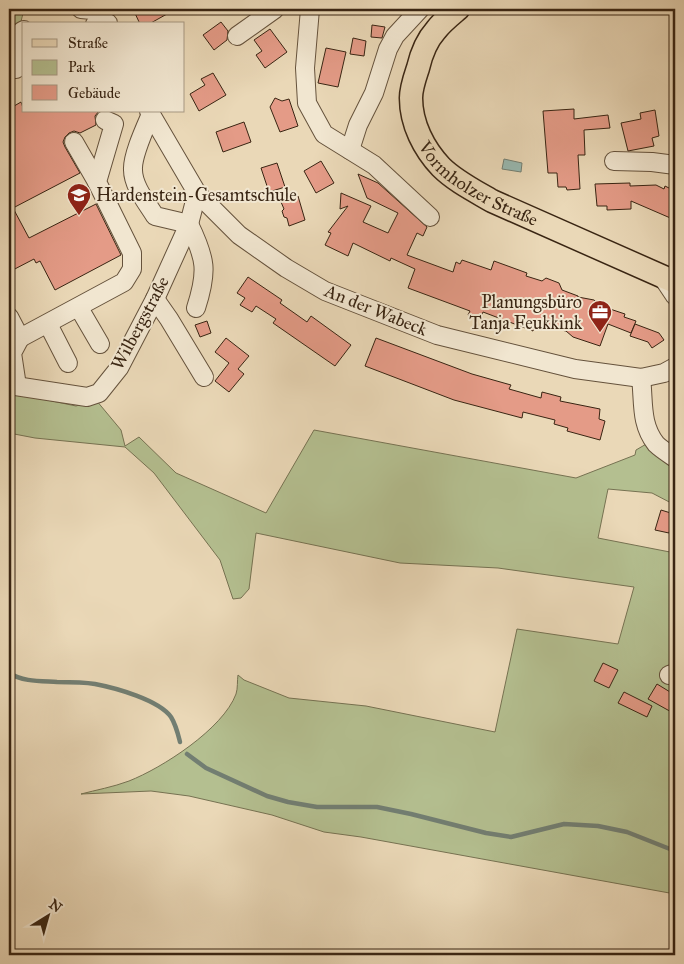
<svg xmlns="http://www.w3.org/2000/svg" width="684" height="964" viewBox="0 0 684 964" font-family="'IM FELL Great Primer',serif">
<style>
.green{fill:#b4bf90;stroke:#767252}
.water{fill:#98b9b1;stroke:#727e72}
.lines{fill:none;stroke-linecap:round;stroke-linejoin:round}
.stream{stroke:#727e72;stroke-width:4.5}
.building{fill:#e49b87;stroke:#392513}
.minor-casing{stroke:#65523c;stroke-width:20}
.major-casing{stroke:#392513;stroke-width:25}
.minor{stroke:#f1e6d0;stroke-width:18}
.major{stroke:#ead8b7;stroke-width:22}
.labels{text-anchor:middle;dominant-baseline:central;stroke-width:4;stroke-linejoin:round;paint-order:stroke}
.street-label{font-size:18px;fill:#392513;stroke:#f1e6d0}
.poi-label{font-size:18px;fill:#392513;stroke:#f1e6d0;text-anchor:start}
</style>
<rect width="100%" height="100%" fill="#ead8b7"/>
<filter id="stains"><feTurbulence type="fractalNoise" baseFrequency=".004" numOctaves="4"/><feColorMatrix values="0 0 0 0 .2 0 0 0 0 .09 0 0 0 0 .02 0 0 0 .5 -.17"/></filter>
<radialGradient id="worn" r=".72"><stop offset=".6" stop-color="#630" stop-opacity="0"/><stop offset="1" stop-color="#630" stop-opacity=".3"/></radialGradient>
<!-- green -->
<g class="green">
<path d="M9,9H24L14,51H9Z"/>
<path d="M9,392L76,406L96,400L121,430L125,446L139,437L176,473L266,513L314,430L576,478L635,455L636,450L648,443L675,462V505L652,493L608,489L598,538L675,553L673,579L675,580V894L361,837L324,832L272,815L189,796L151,791L81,794C96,790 113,787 129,781C162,768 223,729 236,694C238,688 237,681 238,675L244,680L289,698L366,706L495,732L517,629L618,644L634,587L498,568L400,563L256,533L249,589L241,598L233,599L220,560L154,473L125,447L35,438L9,433Z"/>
</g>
<!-- water -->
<path class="water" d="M504,159L522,163L521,172L502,169Z"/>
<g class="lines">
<!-- stream -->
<g class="stream">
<path d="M9,673C23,682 41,681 57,682C70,682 83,682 95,684C116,688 159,700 171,717C176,725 178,734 180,742"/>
<path d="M187,754L206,768L267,796L288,802L317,807H377L411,814L486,833L511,837L564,824L598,826L627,832L675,851"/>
</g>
</g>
<!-- building -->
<g class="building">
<path d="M133,9H176L149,24H140Z"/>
<path d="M221,22L228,31L227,40L214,50L203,35Z"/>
<path d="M372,25L385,27L382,38L371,37Z"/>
<path d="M270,29L287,52L265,68L256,55L262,51L254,40Z"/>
<path d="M353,38L366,41L364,56L350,54Z"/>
<path d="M326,48L346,52L338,87L318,83Z"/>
<path d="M213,73L226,95L199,111L190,94L205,85L201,79Z"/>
<path d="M275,98L282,101L289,99L298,126L280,132L270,107Z"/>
<path d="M21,102L24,111H99L95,116L96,125L80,133L74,131L69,133L65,137L63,142L65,147L80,173L13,208L29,238L96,204L121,255L55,290L40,261L36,263L34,259L9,272V109Z"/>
<path d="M574,109V119L608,115L610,128L584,130L585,155H578L580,189L567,190L566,187H558L557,173H548L543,111Z"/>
<path d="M655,110L659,136L652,138L654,146L628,151L621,123L641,119L640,113Z"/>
<path d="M244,122L251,142L223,152L216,132Z"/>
<path d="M321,161L334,183L316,193L304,171Z"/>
<path d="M277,163L285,187L269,192L261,168Z"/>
<path d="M358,174L378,183L427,227L423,236L417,233L407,255L453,272L456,262L460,264L462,260L491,270L494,261L527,273L526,276L542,281L546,278L559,283L562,290L578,296V297L594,300L601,306L625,314L624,317L636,321L631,333L608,324L600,346L573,337L566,331L556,329L536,322L533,331L483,312L480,319L468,315L470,311L408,288L415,269L391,258L390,261L353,243L348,256L325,245L331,233L328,232L348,206L340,209L341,193L371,206L363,222L388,233L398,213L367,198Z"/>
<path d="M630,183V186L656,185L664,189L665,186L675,191V220L631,201V209L607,210V206H597L595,184Z"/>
<path d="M298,196L305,220L289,226L287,218L284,217L282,211L284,209L281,202Z"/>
<path d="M248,277L282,300L280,303L307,322L311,316L351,345L335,366L273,323L276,319L256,306L252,312L240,305L245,298L237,293Z"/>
<path d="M207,321L211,333L200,337L195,325Z"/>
<path d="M635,324L659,333L664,340L652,348L648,342L630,336Z"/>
<path d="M226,338L249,356L238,369L244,374L229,392L215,381L229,363L215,352Z"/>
<path d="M376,338L472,374L511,385L509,389L541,398L542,392L561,397L560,401L600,409L599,419L605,421L600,440L567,431L568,428L554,424L555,420L523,412L522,418L454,400L365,366Z"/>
<path d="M661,510L674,514L669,533L655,530Z"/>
<path d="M603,663L618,670L609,688L594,681Z"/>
<path d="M657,684L675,695V714L648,699Z"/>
<path d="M624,692L652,706L647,717L618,703Z"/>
</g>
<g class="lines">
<!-- minor casing -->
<g class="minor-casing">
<g id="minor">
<path d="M81,9L103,11"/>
<path d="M310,9L305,68L307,103L324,134L374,165L430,217"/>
<path d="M95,24L108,23"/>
<path d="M237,36L275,9"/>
<path d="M16,69L22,31L24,30"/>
<path d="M149,111L197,193L239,235L286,268L325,291L437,335L575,369L641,378L664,373L675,367"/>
<path d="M151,114C145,128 132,156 133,170C133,186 147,203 155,216L189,224C206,259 208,271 196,308"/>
<path d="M74,142L97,182"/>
<path d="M350,150L358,125L374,93L388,49L395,36L420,9"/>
<path d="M614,161L652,162L675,165"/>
<path d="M661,275L675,296"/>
<path d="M155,299L169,319L204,377"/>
<path d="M79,308L100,344"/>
<path d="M9,317L20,338L12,353L17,386"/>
<path d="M48,324L68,363"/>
<path d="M20,338L124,282L132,269V253L97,182L114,124L105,120"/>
<path d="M641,378C644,401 640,424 656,444C661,449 669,454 675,458"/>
<path d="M9,385L87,397L99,393L119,368L155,299L189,224L197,193"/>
<path d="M669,675L675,673"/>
</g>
</g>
<!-- major casing -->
<g class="major-casing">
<g id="major">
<path id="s1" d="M458,9C451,15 442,22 436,30C427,40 421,55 418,68C415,77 411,88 411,98C411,124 424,149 441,167C455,181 475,191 492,201L675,282"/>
</g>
</g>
<!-- minor -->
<use href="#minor" class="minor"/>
<!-- major -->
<use href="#major" class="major"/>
</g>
<!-- icons -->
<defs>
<g id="school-pin" transform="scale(1.25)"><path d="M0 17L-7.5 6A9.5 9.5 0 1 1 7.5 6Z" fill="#8f2418" stroke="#f1e6d0"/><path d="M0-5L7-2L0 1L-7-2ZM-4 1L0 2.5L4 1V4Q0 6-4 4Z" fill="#fff"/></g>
<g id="office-pin" transform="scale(1.25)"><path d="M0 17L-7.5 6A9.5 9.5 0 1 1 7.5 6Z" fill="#8f2418" stroke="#f1e6d0"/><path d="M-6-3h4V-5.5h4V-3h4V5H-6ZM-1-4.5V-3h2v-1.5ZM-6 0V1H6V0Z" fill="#fff"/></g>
</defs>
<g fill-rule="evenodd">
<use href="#school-pin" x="79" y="195"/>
<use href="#office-pin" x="600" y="312"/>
</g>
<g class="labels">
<!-- street labels -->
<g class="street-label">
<text stroke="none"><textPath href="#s1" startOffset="221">Vormholzer Straße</textPath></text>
<text transform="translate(376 310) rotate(22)">An der Wabeck</text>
<text transform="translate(140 323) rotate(-62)">Wilbergstraße</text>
</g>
<!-- poi labels -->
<g class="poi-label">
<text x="96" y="195">Hardenstein-Gesamtschule</text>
<text x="582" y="302" text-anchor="end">Planungsbüro<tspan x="582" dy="21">Tanja Feukkink</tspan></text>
</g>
</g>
<!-- margin -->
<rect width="684" height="964" fill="none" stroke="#ead8b7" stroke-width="30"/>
<rect x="10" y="10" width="664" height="944" fill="none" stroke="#392513" stroke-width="2.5"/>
<rect x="15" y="15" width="654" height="934" fill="none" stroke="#392513"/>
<!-- legend -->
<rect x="22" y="22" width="162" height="90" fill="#f1e6d0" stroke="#a79984"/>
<rect x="32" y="39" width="25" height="8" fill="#ead8b7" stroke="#a79984"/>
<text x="68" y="48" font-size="15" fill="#392513">Straße</text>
<rect x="32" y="60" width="25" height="15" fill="#b4bf90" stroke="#a79984"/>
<text x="68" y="72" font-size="15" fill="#392513">Park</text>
<rect x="32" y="85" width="25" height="15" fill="#e49b87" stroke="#a79984"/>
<text x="68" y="98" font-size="15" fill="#392513">Gebäude</text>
<!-- north arrow -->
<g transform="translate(48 916) rotate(37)" stroke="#f1e6d0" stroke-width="4" paint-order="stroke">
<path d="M0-4L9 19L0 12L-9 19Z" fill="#392513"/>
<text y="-8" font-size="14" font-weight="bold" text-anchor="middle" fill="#392513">N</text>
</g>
<rect width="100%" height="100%" filter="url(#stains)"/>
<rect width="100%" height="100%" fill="url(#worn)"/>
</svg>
